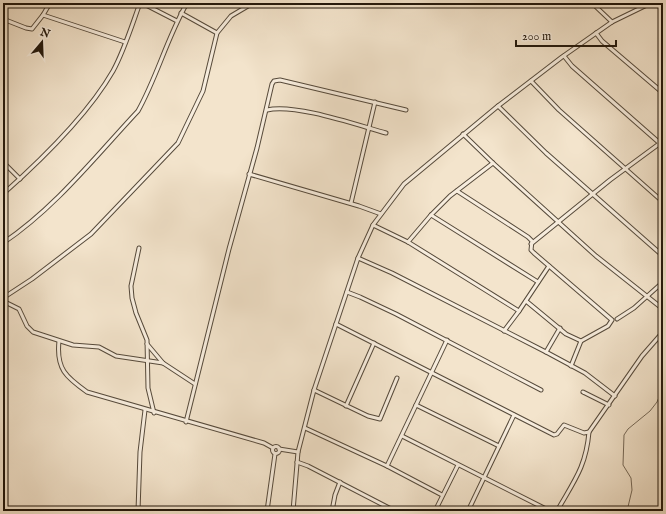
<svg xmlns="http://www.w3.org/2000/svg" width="666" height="514" font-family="'IM FELL English',serif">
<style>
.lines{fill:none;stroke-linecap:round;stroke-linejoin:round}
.stream{stroke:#756857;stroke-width:1}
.minor-casing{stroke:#564a3b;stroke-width:5}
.minor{stroke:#f7edde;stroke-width:3}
</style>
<rect width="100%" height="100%" fill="#f3e4cc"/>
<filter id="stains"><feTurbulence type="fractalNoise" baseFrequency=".005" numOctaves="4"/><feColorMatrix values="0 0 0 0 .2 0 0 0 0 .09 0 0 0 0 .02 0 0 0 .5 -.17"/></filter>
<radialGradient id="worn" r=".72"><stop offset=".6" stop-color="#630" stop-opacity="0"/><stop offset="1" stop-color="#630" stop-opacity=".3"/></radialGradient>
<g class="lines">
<polyline class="stream" points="627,511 632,490 631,478 623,465 624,435 628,429 650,411 657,402 663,388"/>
<defs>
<g id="minor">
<polyline points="50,3 43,15 125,42"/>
<polyline points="142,3 177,21"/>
<polyline points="592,3 612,22"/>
<polyline points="181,13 217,33"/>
<polyline points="3,19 26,28 32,29 43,15"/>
<polyline points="596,33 602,41 663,93"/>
<polyline points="564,56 572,66 663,146"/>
<polyline points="531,81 559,110 663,202"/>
<polyline points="498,106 546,153 663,256"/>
<path d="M267 110C294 103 357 125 386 133"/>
<polyline points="463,134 493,163 596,256 663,309"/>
<polyline points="3,162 20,179"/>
<polyline points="249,174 359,206 381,214"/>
<polyline points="457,191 528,237 532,241 531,250 534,253 612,320 608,326 581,341"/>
<path d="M3 194C39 162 89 113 113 71 124 51 132 25 140 3"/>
<polyline points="351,203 375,102"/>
<polyline points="431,215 538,282"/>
<polyline points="373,225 408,242 519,311 504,331"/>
<polyline points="408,242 431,215 450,196 493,163"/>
<path d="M3 243C55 208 95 157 138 111 157 77 167 38 187 3"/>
<polyline points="531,244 610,180 663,141"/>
<polyline points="139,248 131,286 132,298 136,313 147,340 148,388 154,413"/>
<polyline points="358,258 392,273 546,352 585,373 615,396"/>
<polyline points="347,292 360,297 396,314 541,390"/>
<polyline points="3,298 32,279 91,234 178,143 203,91 217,33 231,16 253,3"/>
<polyline points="3,301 19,309 27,326 33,332 73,345 99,347 116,356 163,363"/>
<polyline points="526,301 566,334 581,341 571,366"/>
<polyline points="519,311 549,266"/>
<polyline points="617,319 634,308 663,282"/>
<polyline points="336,324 554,435 557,434 564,425 584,433 589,432 642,356 663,332"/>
<path d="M59 341C56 369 66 377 87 392L264 443 273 448"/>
<polyline points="147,344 163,363 195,384"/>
<polyline points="546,352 560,328"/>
<polyline points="314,390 368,416 380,419 397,378"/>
<polyline points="583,392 609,405"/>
<polyline points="416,405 499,446"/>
<polyline points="346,406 374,343"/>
<polyline points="186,422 229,249 257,148 272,84 274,81 280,80 406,110"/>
<polyline points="305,428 387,466 442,495"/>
<polyline points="402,436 550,511"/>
<circle cx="276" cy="450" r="3.5"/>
<polyline points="279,449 298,452"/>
<polyline points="297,462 308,466 395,511"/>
<polyline points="387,466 447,340"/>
<polyline points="138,511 140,452 145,410"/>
<polyline points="267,511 275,454"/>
<polyline points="293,511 298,452 314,390 358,258 373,225 404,184 498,106 562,57 612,22 651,3"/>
<polyline points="332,511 335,495 340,482"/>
<polyline points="435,511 458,465"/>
<polyline points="468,511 514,415"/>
<path d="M557 511C574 481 586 467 589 432"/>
</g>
</defs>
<use href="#minor" class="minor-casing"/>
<use href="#minor" class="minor"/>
</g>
<rect width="666" height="514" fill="none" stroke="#f3e4cc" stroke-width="16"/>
<rect x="4" y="4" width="658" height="506" fill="none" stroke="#22170b" stroke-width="2"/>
<rect x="8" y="8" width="650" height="498" fill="none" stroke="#22170b"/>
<g transform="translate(42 42) rotate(19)" stroke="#f7edde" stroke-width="3" paint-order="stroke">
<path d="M0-3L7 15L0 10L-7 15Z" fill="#22170b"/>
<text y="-6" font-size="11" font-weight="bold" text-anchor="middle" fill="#22170b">N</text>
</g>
<path d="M516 40v6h100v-6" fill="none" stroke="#22170b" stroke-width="2"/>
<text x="522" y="40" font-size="12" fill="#22170b" stroke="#f7edde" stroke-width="3" paint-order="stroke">200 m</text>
<rect width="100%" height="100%" filter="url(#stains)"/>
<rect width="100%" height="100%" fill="url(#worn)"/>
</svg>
